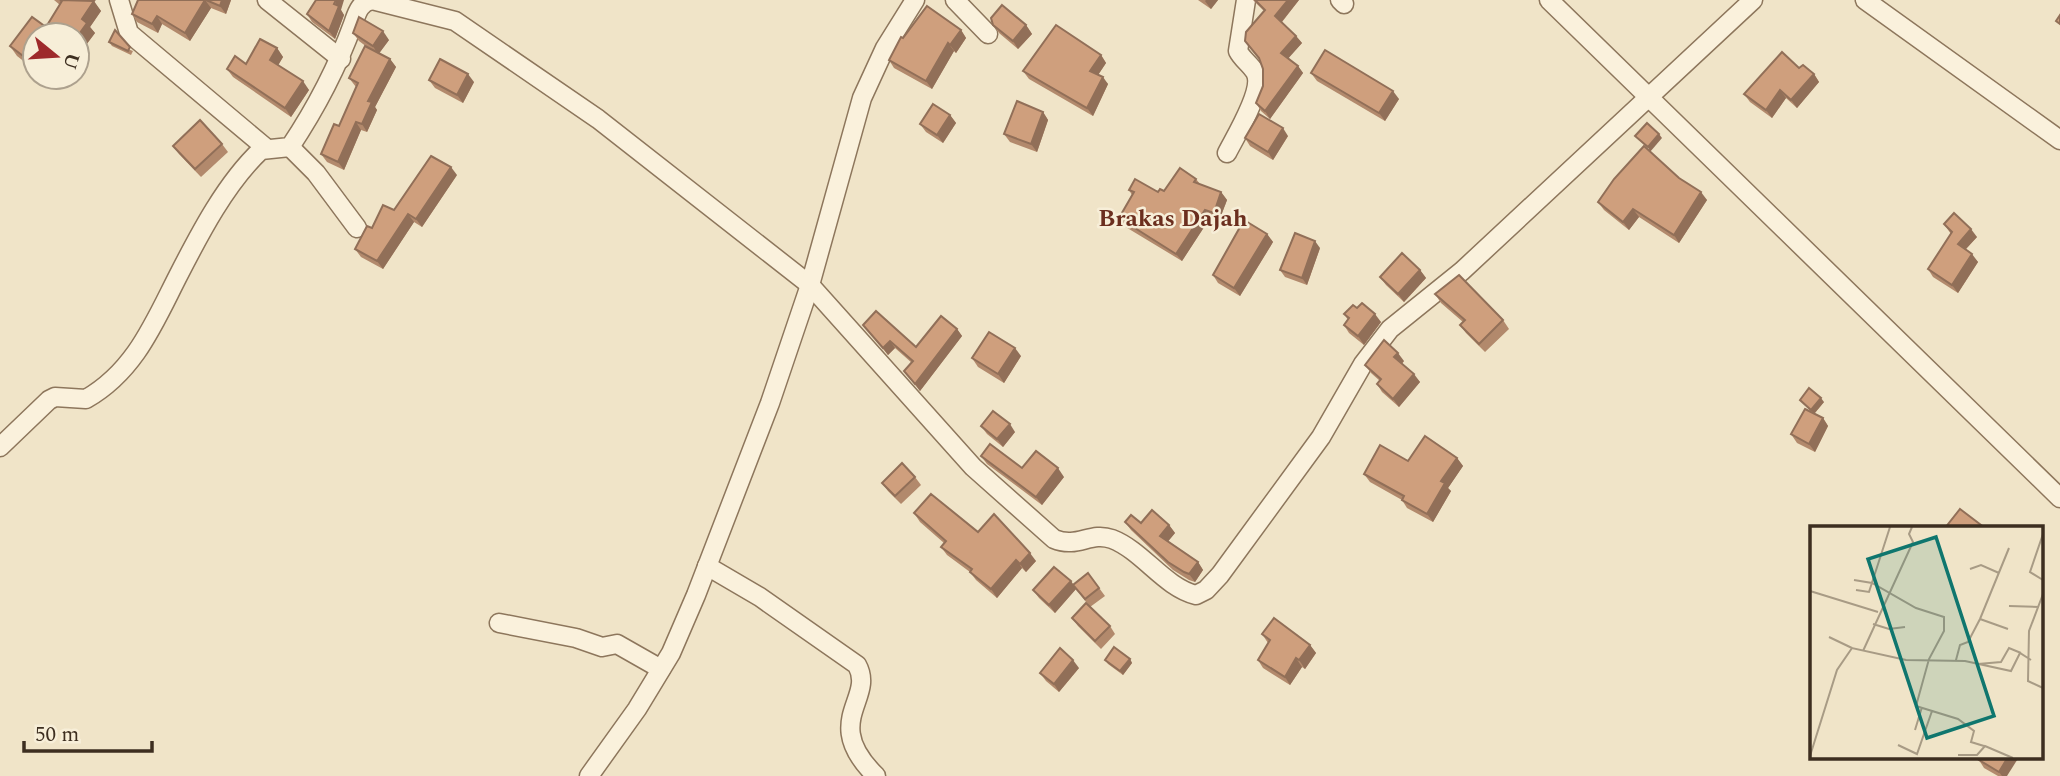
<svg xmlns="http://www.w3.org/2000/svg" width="2060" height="776" font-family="Spectral,serif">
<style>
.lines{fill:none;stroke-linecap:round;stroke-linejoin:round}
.minor-casing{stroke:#8d765c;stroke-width:21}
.minor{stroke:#faf1dc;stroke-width:18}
.wall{fill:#b2896c}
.shaded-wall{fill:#916f58}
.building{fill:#cf9f7d;stroke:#916f58;stroke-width:2}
.labels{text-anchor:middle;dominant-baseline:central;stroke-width:5;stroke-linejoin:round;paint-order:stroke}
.quarter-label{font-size:24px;font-weight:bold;fill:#6b2e1e;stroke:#f7eed8}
.inset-road{fill:none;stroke:#a89b85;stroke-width:2}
.view{fill:#0f766e;fill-opacity:0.15;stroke:#0f766e;stroke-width:3.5}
.inset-edge{fill:none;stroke:#3d2e20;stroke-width:3.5}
</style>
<rect width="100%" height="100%" fill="#f0e4c8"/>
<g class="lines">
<defs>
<g id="minor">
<polyline points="119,0 129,33 266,148"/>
<polyline points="267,0 341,59"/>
<path d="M372 0 455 21 598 119 810 285 973 467 1054 539C1078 549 1090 531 1112 539 1143 551 1164 587 1196 595L1206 590 1220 575 1321 437 1363 364 1390 329 1462 271 1753 0"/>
<polyline points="955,0 988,34"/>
<polyline points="1340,0 1344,4"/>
<polyline points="1549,0 2060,498"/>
<polyline points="1865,0 2060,140"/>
<polyline points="290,147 316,173 357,228"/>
<path d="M1227 153C1235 137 1265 89 1255 72 1250 64 1242 59 1238 51L1246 0"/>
<path d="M0 447 49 400 55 397 86 399C135 371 154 323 178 276 200 233 226 183 261 150L290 147C316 108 337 68 353 24 357 13 359 3 372 0"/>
<path d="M707 566 760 597 857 665C876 699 820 721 876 776"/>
<polyline points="499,623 576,638 602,647 617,644 661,669"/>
<polyline points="589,776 637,709 671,653 696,595 770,403 810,285 862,98 885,48 915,0"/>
</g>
</defs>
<use href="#minor" class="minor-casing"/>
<use href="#minor" class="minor"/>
</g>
<g class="wall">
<polygon points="54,0 92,0 101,11 90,27 95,33 77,57 77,35 35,35 35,70 17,56 10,46 46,27 60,5"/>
<polygon points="138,0 231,0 226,14 211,8 190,41 162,24 158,33 137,22 132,14"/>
<polygon points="1198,0 1218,0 1211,9"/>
<polygon points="1253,0 1299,0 1282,22 1296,36 1302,43 1288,58 1298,66 1303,73 1270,119 1261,111 1256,103 1263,86 1263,69 1260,60 1245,41 1264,11"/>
<polygon points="341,10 344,15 335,39 312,22 307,14"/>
<polygon points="993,25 1026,25 1032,34 1018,49 999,33"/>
<polygon points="961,30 966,38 956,53 954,51 932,89 894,68 889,60 903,38"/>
<polygon points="353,33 389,40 379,53 390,59 396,67 375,107 377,110 367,132 361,130 344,170 327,162 321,154 339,126 356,87 349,78 367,47 359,41"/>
<polygon points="109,42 133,51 131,55 112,46"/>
<polygon points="277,48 283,57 278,65 309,90 291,117 233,77 227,69 246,64"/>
<polygon points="1101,55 1106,63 1098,75 1108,84 1093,116 1029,79 1023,71"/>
<polygon points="1799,68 1814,74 1819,82 1797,108 1786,98 1772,118 1750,102 1744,94"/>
<polygon points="1311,73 1399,99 1385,121 1317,81"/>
<polygon points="45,77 63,77 56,86"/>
<polygon points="429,80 474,82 463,103 435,88"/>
<polygon points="1043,112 1048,120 1037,152 1010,142 1004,134"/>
<polygon points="950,115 956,123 943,143 926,132 920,124"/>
<polygon points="1288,136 1273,160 1250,146 1245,138"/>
<polygon points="222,144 228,152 201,177 179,154 173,146"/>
<polygon points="457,175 422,227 414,222 383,269 361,257 355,249 372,228 394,210"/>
<polygon points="1679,178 1707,200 1679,243 1639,217 1629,230 1604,210 1598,202"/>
<polygon points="1196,179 1200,184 1221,192 1227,200 1219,221 1210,218 1182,261 1124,226 1119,218 1132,195 1129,190 1164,191"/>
<polygon points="1944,224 1977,237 1966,249 1978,262 1958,293 1933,277 1928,269 1951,234"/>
<polygon points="1267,234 1273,242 1240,296 1218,283 1213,275"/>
<polygon points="1320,248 1307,285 1285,277 1280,270"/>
<polygon points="1420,270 1426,278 1404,302 1386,285 1380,277"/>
<polygon points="1435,294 1503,320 1509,329 1485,352 1466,333 1460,325 1463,322 1441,303"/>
<polygon points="1357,308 1381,322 1364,345 1349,333 1344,325 1348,320 1344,314"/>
<polygon points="863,325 916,347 957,329 962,336 920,391 904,371 912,363 895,348 888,355"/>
<polygon points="1021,356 1004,383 978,367 972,358"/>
<polygon points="1404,361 1402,364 1420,382 1399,407 1382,392 1377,384 1380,381 1371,373 1365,365"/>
<polygon points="1800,400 1824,402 1814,414 1823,418 1828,426 1815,452 1797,443 1791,434 1812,412"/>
<polygon points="981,426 1015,432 1003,447 987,434"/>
<polygon points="981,456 1022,468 1064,477 1042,505 987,464"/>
<polygon points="1457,458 1463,466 1448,488 1451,491 1433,522 1407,508 1402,500 1370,482 1364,474 1408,461"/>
<polygon points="915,477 921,485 901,504 888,491 882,483"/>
<polygon points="914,513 978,532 1036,561 1026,572 1022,568 997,598 976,580 970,572 947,555 941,547 944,543 920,522"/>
<polygon points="1125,522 1169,525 1175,533 1168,541 1198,562 1203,570 1195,582 1189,580 1173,570 1131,530"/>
<polygon points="1088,573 1105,596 1090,607 1110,626 1115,634 1101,649 1078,626 1072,618 1090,607 1073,585"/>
<polygon points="1071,581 1076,589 1055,613 1039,598 1033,590"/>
<polygon points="1262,634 1310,645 1316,653 1305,669 1302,667 1290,685 1263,668 1258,660 1268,643"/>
<polygon points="1130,659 1132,663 1123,675 1108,664 1105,660"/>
<polygon points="1079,668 1059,692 1046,681 1040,673"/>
<polygon points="1979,760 2007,776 1998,776 1984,768"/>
</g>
<g class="shaded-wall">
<polygon points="205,0 211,8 190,41 185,33"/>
<polygon points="222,0 231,0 226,14 220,6"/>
<polygon points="336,0 344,0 341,10 344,15 335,39 329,31"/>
<polygon points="1206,0 1218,0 1211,9 1205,1"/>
<polygon points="1288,0 1299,0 1280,24 1275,16"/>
<polygon points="94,1 101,11 90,27 95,33 77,57 77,37 82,19"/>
<polygon points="157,16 162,24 158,33 152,24"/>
<polygon points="1026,25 1032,34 1018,49 1013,41"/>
<polygon points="961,30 966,38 956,53 950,45"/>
<polygon points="383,31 389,40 378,55 373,46"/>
<polygon points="1296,36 1302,43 1286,61 1281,53"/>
<polygon points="948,43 954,51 932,89 926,81"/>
<polygon points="277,48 283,57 276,69 270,60"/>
<polygon points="1101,55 1106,63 1096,78 1090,71"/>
<polygon points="390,59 396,67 375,107 377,110 367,132 362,124 368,101"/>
<polygon points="1298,66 1303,73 1270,119 1265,111"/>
<polygon points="468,74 474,82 463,103 457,95"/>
<polygon points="1814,74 1819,82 1797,108 1791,100"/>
<polygon points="50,77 63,77 56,86"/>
<polygon points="1103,77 1108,84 1093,116 1087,108"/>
<polygon points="303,81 309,90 291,117 285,108"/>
<polygon points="1780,90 1786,98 1772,118 1766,110"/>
<polygon points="1393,91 1399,99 1385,121 1379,113"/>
<polygon points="1043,112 1048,120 1037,152 1031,144"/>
<polygon points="950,115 956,123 943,143 937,135"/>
<polygon points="356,122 361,130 344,170 338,162"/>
<polygon points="1283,128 1288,136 1273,160 1268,152"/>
<polygon points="1659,134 1662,138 1650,152 1648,147"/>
<polygon points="451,167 457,175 422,227 416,219"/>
<polygon points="1221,192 1227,200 1219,221 1214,213"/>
<polygon points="1701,192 1707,200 1679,243 1674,235"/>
<polygon points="1633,209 1639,217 1629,230 1623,222"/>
<polygon points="1205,210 1210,218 1182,261 1176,254"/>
<polygon points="408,214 414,222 383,269 377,261"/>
<polygon points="1971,229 1977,237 1963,252 1958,244"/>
<polygon points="1267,234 1273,242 1240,296 1234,288"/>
<polygon points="1315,241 1320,248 1307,285 1302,278"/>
<polygon points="1972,254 1978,262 1958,293 1952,285"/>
<polygon points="1420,270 1426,278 1404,302 1398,294"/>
<polygon points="1375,314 1381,322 1364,345 1358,336"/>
<polygon points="957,329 962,336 920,391 915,384"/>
<polygon points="890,341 895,348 888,355 883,348"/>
<polygon points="1015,348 1021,356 1004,383 998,374"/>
<polygon points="1398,353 1404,361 1400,365 1394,357"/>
<polygon points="1414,374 1420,382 1399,407 1393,399"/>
<polygon points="1821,398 1824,402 1814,414 1811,410"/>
<polygon points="1823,418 1828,426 1815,452 1809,444"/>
<polygon points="1010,424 1015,432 1003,447 997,439"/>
<polygon points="1457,458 1463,466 1448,488 1451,491 1433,522 1427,514 1441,481"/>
<polygon points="1058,468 1064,477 1042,505 1036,497"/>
<polygon points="1169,525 1175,533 1166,544 1160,536"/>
<polygon points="1030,553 1036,561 1026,572 1020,564"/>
<polygon points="1016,560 1022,568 997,598 991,589"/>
<polygon points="1198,562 1203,570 1195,582 1189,574"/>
<polygon points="1071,581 1076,589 1055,613 1049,605"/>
<polygon points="1310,645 1316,653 1305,669 1299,660"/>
<polygon points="1296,658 1302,667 1290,685 1285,677"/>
<polygon points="1130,659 1132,663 1123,675 1120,671"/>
<polygon points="1073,660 1079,668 1059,692 1054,684"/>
<polygon points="2008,757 2019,757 2007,776 2002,776 1999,772"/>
</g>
<g class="building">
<polygon points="60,0 94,1 82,19 87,23 77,37 77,35 35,35 35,65 10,46 32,17 46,27 62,1"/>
<polygon points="138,0 205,0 185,33 157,16 152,24 132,14"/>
<polygon points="206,0 222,0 220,6"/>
<polygon points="316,0 336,0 334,4 339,6 329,31 307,14"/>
<polygon points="1255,0 1288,0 1275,16 1296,36 1281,53 1298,66 1265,111 1256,103 1263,86 1263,69 1259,58 1245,41 1246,32 1265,10"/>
<polygon points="1002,5 1026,25 1013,41 993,25 991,18"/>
<polygon points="927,6 961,30 950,45 948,43 926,81 889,60 901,37 903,38"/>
<polygon points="2060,15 2060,24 2056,21"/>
<polygon points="359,17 383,31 373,46 353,33"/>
<polygon points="1056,25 1101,55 1090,71 1103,77 1087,108 1023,71"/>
<polygon points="115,30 130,47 128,51 109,42"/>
<polygon points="260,39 277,48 270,60 303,81 285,108 227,69 235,56 246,64"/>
<polygon points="365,46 390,59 368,101 372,102 362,124 356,122 338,162 321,154 334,124 339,126 358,83 349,78"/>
<polygon points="1325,50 1393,91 1379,113 1311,73"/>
<polygon points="1782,52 1799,68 1803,65 1814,74 1791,100 1780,90 1766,110 1744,94"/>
<polygon points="440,59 468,74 457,95 429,80"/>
<polygon points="1017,101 1043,112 1031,144 1004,134"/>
<polygon points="933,104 950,115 937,135 920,124"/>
<polygon points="1259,114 1283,128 1268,152 1245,138"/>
<polygon points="200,120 222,144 195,169 173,146"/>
<polygon points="1647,123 1659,134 1648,147 1635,136"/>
<polygon points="1644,146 1679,178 1701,192 1674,235 1633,209 1623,222 1598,202 1614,179"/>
<polygon points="431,156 451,167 416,219 408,214 377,261 355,249 367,226 372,228 383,205 394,210"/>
<polygon points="1180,168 1196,179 1194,182 1221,192 1214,213 1205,210 1176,254 1119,218 1134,192 1129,190 1135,179 1158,192 1160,189 1164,191"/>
<polygon points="1954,213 1971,229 1958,244 1972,254 1952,285 1928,269 1952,232 1944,224"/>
<polygon points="1244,220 1267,234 1234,288 1213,275"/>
<polygon points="1295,233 1315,241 1302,278 1280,270"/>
<polygon points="1402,253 1420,270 1398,294 1380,277"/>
<polygon points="1459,275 1503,320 1479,344 1460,325 1465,320 1435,294"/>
<polygon points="1362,303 1375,314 1358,336 1344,325 1349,318 1344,314 1353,305 1357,308"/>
<polygon points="876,311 916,347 941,316 957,329 915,384 904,371 913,361 890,341 883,348 863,325"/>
<polygon points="989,332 1015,348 998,374 972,358"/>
<polygon points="1384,340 1398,353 1394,357 1414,374 1393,399 1377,384 1381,379 1365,365"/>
<polygon points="1809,388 1821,398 1811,410 1800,400"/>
<polygon points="1805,409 1823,418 1809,444 1791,434"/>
<polygon points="993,411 1010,424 997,439 981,426"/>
<polygon points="1425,436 1457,458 1441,481 1445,483 1427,514 1402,500 1404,496 1364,474 1380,445 1408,461"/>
<polygon points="990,444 1022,468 1036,451 1058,468 1036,497 981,456"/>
<polygon points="902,463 915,477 895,496 882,483"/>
<polygon points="931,494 978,532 994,514 1030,553 1020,564 1016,560 991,589 970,572 972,569 941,547 946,541 914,513"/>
<polygon points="1960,509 1985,528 1945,528"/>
<polygon points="1152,510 1169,525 1160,536 1198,562 1189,574 1184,572 1168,562 1125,522 1131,515 1141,523"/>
<polygon points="1054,567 1071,581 1049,605 1033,590"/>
<polygon points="1088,573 1099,588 1085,599 1073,585"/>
<polygon points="1086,603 1110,626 1095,641 1072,618"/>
<polygon points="1274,618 1310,645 1299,660 1296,658 1285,677 1258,660 1270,640 1262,634"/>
<polygon points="1114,647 1130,659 1120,671 1105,660"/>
<polygon points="1060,648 1073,660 1054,684 1040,673"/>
<polygon points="1981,757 2008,757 1999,772 1979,760"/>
</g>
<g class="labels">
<g class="quarter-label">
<text x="1173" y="219">Brakas Dajah</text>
</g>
</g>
<g transform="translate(1810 526)">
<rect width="233" height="233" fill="#f0e4c8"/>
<path class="inset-road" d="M233 8 220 46 233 54M160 43 171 39 189 47M44 54 62 57 106 82 134 91V105L119 133 106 180 148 193 164 205 161 216 174 220M46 64 59 66 80 1M0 65 68 86M233 68 219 105 218 155 233 162M199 80 229 81M170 93 198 103M63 98 79 103 95 101M19 111 42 122M53 125 103 16 99 8 102 1M146 134 150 119 158 116 170 93 199 22M168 138 191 136 199 122 211 127M105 204 112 181M88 219 107 228 122 185M148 229H167L175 220 203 232M0 230 27 144 42 122 96 134 155 135 201 145 210 127 221 134"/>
<path class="view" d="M126 11 184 190 117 212 58 33Z"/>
<rect width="233" height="233" class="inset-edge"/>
</g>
<g transform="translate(56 56) rotate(108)"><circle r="33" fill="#f7eed8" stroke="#ada18e" stroke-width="2"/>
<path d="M0-5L12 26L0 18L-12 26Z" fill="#9e2a2b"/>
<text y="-10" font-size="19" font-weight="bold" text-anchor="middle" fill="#3d2e20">U</text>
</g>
<path d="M24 741v10h128v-10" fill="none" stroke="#3d2e20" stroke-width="3.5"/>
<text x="35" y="741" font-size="21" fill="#3d2e20" stroke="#f7eed8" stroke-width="5" paint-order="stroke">50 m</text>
</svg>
